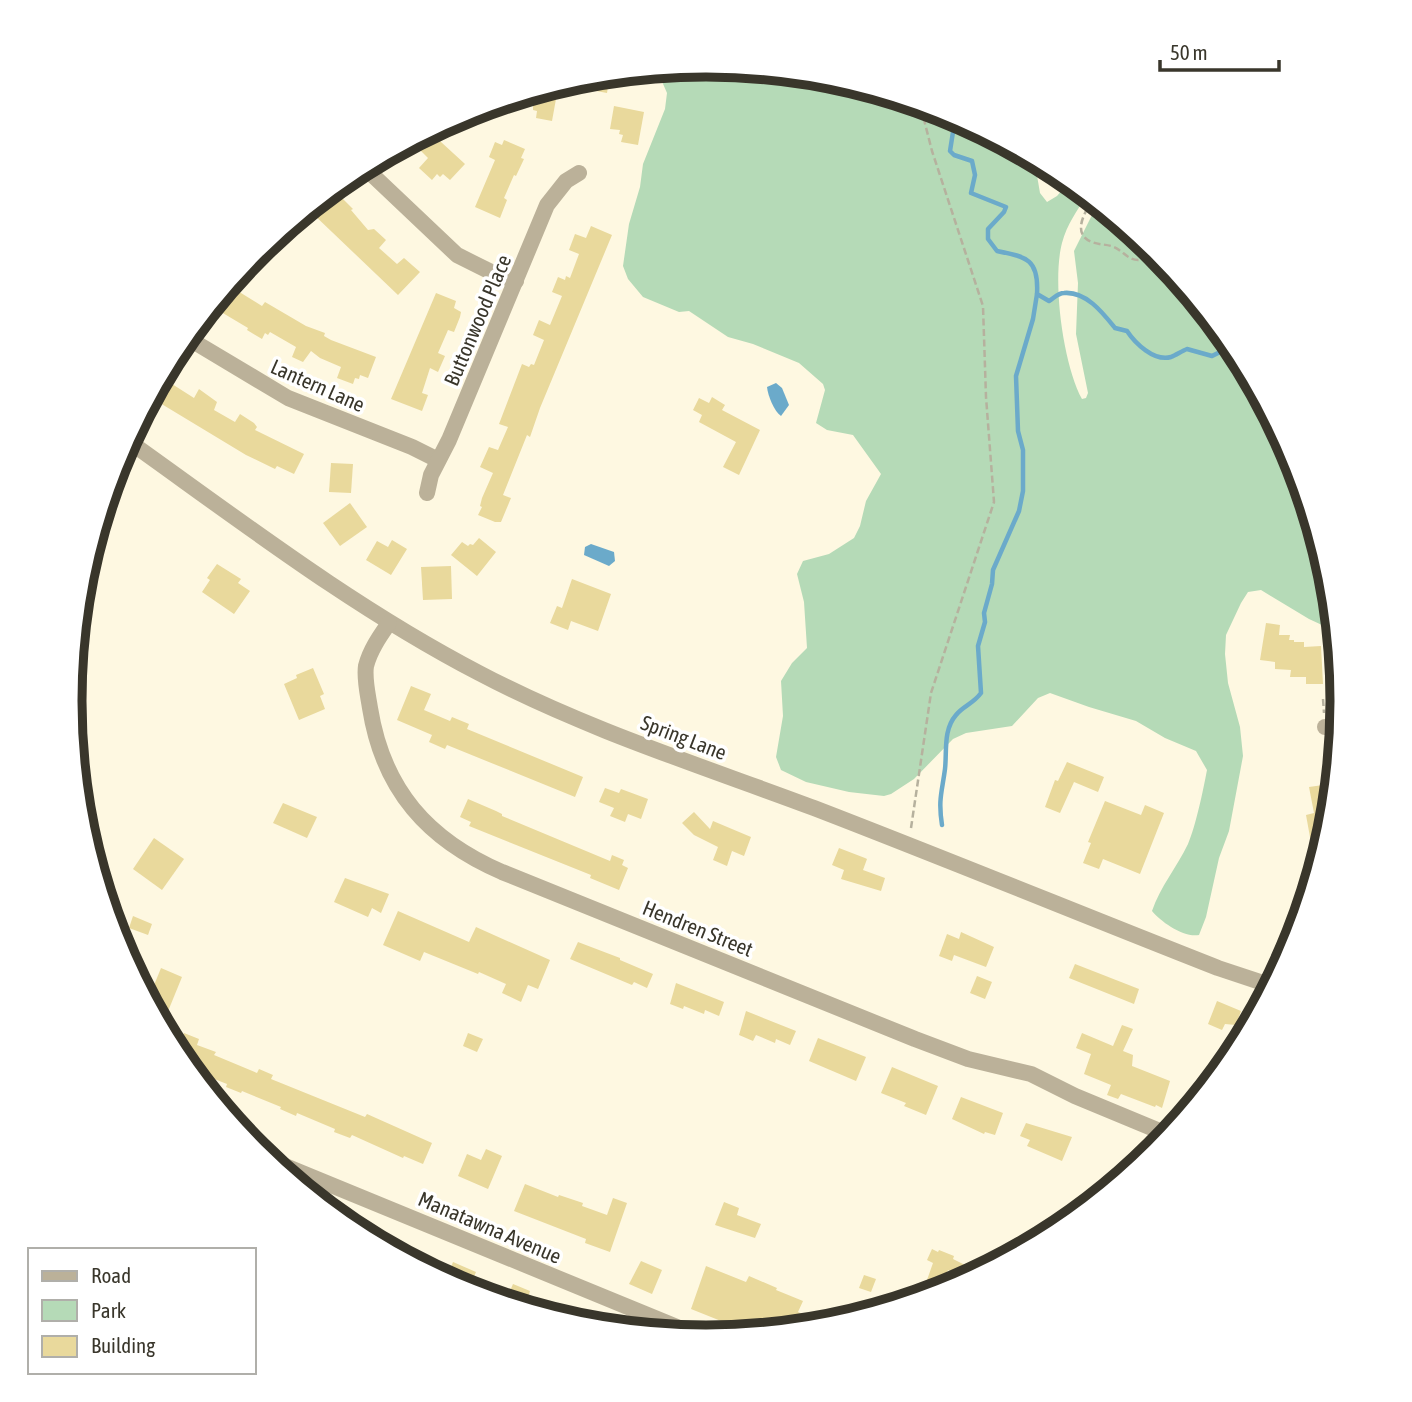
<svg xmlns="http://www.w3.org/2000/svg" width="1412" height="1402" font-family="'Asap Condensed',sans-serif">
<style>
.green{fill:#b5dab7}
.water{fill:#6baaca}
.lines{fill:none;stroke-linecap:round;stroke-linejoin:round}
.stream{stroke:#6baaca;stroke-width:4.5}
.building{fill:#e9d99c}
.path{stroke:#b6b19e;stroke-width:2.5;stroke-dasharray:7 3.5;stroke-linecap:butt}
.street{stroke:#bbb199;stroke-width:16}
.labels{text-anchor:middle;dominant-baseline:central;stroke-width:7;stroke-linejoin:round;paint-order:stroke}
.street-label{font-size:21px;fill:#39362b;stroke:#fff}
.rim{fill:none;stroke:#39362b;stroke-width:9}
</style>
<rect width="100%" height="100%" fill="#fef8e1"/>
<path class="green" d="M706 65 831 77 950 113 1034 158 1040 193 1047 202 1057 196 1070 181 1087 195C1077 211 1067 224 1062 243 1052 281 1063 364 1082 399L1086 398 1088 393 1076 334 1078 283 1074 251 1098 203 1156 251 1235 348 1294 458 1330 577 1335 631 1309 619 1261 590 1248 592 1241 603 1226 635 1225 654 1228 683 1240 727 1243 756 1229 831 1219 858 1206 917 1199 935C1184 938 1161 922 1152 911 1160 887 1177 867 1188 844 1196 825 1203 791 1207 770L1196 751 1165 738 1136 721 1089 707 1050 693 1038 698 1012 726 966 733 953 739 914 779 891 794 884 796 849 792 806 782 781 770 776 757 783 716 781 681 792 663 807 648 804 602 797 574 803 561 829 554 854 538 860 526 866 501 881 474 853 435 827 430 816 423 825 390 823 384 799 363 753 344 728 337 689 311 679 312 643 297 628 279 623 266 629 224 640 187 643 164 665 109 667 93 657 70Z"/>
<g class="water">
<path d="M776 383 782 388 789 405 781 416C774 411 768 396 767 387Z"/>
<polygon points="591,544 614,552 615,561 609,566 584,555 585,547"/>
</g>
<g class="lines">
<g class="stream">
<path d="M959 118 953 132 950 151 954 155 972 161 975 175 971 193 1006 207 1004 212 988 229V239L997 251C1027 257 1039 259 1037 294L1049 301C1054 298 1058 293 1064 293 1086 291 1103 313 1115 328L1127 331C1135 343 1154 362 1171 357 1176 355 1182 351 1187 349L1212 356 1226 349 1229 351C1230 363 1238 369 1248 373"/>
<path d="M942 825C938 799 942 792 945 769 947 751 943 730 956 715 963 706 973 704 981 693L978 646 985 622 984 613 992 584 993 570 1019 511 1023 491V450L1018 431 1016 376 1033 319 1037 294"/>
</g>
</g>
<g class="building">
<polygon points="610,74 607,93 559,84 582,77"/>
<polygon points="550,87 558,88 552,121 536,118 537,111 533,110 533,106 525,104 527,94"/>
<polygon points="614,106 644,112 638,145 621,142 623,135 619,134 620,130 610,129"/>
<polygon points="429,131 465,164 450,180 443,174 440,177 437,174 432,180 419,168 428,158 411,141"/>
<polygon points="504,140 525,149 521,158 524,159 516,176 514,175 504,198 507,200 500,218 475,207 495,160 489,157 495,142 502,145"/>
<polygon points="325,195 330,200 336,195 341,197 353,209 351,210 368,230 374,229 386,240 379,248 397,264 404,258 420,272 398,295 310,211"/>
<polygon points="591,226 612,235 540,408 530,437 527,435 503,495 511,498 501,522 495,522 478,515 482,507 480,506 482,498 493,473 480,467 489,447 498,450 508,427 499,424 522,364 529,367 531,364 534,365 544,340 533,335 539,320 550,325 562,296 552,292 558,277 565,280 566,276 570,278 579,254 569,250 575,234 586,238"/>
<polygon points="228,285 262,306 265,302 306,326 325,333 324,336 331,340 376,357 368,378 360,375 359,379 355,378 353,384 337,378 341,367 320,358 311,351 303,362 292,357 296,347 270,332 268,335 265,333 262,339 247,330 248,328 211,306"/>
<polygon points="436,293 456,301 454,308 461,312 460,317 454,332 448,330 438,353 445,356 438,372 430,368 422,393 428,395 422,411 391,399"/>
<polygon points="161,377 194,398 199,389 217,402 214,410 235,422 240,414 254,423 257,427 255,430 304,454 294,474 277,466 275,469 246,455 150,397"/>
<polygon points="712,397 725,405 722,410 760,430 739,475 723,467 736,442 699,422 702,415 693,410 699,398 709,403"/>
<polygon points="331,463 353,464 351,493 329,492"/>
<polygon points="350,503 367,527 340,546 323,523"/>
<polygon points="479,538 496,552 477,576 451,555 462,542 468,546 470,544 473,545"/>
<polygon points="392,540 407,549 391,575 366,560 377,541 388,547"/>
<polygon points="217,564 241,579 238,583 250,591 234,614 202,592 210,580 207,578"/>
<polygon points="451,566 452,599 423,600 421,567"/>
<polygon points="572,579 611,594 598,631 571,621 568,630 550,623 557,606 562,608"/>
<polygon points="1266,623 1280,625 1279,635 1290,635 1289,640 1294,640 1294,642 1304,642 1304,647 1321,646 1323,684 1306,684 1306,677 1290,677 1291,670 1275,669 1275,662 1260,660"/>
<polygon points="313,668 324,694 320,696 325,709 299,720 284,684 297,678 296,675"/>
<polygon points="411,686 431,694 424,710 450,721 452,717 469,724 467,729 583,777 575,797 447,745 445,749 429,742 432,735 397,720"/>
<polygon points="1067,762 1104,777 1098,792 1074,782 1060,813 1045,807 1055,780 1058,781"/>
<polygon points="1335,774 1330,826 1316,870 1306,815 1314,813 1309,787 1323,785 1321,776"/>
<polygon points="605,788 619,793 621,789 648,799 641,819 628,814 625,822 610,816 614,808 599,802"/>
<polygon points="468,799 496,811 502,814 502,816 610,861 612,855 624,860 622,865 628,868 619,890 590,878 591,875 469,826 471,822 460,817"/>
<polygon points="1105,801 1141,815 1145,805 1164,813 1140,874 1103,859 1099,869 1083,863 1091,843 1088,842"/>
<polygon points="283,803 317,817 307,838 273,823"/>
<polygon points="694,812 710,829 713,821 751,837 744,856 732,851 727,866 713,860 718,847 694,835 682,823"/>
<polygon points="154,838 184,859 162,890 133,869"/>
<polygon points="839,848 865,858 867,859 863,870 885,878 881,891 841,879 844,870 832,865"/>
<polygon points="345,878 389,894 381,913 372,908 368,917 334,902"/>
<polygon points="398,911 469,942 476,927 550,960 538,989 528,985 521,1002 502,993 506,984 479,972 478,974 424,952 420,961 383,945"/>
<polygon points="133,916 152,924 148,935 129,928"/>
<polygon points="961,932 994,947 986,967 954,955 952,961 939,956 947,934 959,939"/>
<polygon points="578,942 620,958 620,960 653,974 647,988 634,982 632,985 570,959"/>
<polygon points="1075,964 1139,989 1134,1004 1069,978"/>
<polygon points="161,968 182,977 162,1026 148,1000"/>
<polygon points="977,976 992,982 985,999 970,993"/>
<polygon points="676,983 724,1002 719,1016 705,1010 704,1014 684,1006 683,1009 670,1004"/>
<polygon points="1217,1001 1241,1011 1236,1025 1225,1024 1222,1030 1208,1024"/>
<polygon points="746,1011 796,1031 790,1045 776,1039 775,1043 756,1035 753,1041 739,1035"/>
<polygon points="1122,1025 1133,1029 1123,1051 1133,1055 1132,1066 1170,1081 1162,1108 1156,1105 1155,1107 1121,1094 1118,1099 1107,1095 1111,1085 1084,1074 1091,1054 1076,1048 1082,1033 1113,1046"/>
<polygon points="184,1033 199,1039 197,1045 216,1052 214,1055 257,1073 259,1069 273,1075 271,1079 365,1117 367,1114 432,1143 423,1164 404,1156 403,1158 352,1135 350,1138 334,1132 335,1129 297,1113 296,1116 280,1109 281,1107 242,1091 241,1093 226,1087 227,1084 189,1069 176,1053"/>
<polygon points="468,1033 483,1039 477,1052 463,1046"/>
<polygon points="818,1038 866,1057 856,1081 809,1061"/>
<polygon points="892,1067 938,1086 926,1115 904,1106 906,1103 881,1093"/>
<polygon points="961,1097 1003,1113 995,1135 985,1132 984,1134 952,1119"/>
<polygon points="1026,1123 1072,1137 1062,1161 1027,1146 1030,1140 1020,1136"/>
<polygon points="486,1149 502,1156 488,1189 458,1176 467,1154 481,1160"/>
<polygon points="525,1184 558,1197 559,1195 583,1203 582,1206 607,1215 613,1198 627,1203 610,1252 585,1243 586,1239 514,1211"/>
<polygon points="724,1202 739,1208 737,1215 761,1224 755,1238 715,1225"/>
<polygon points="932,1249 938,1252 939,1250 954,1256 953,1259 965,1265 961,1275 948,1270 941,1286 927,1280 933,1263 927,1260"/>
<polygon points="641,1261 662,1270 652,1294 629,1284"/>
<polygon points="453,1262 476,1272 468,1290 446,1280"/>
<polygon points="706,1266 746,1282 749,1276 777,1288 776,1290 803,1301 798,1312 805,1315 785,1329 751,1333 691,1309"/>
<polygon points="864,1275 876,1279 871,1292 859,1288"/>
<polygon points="513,1284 530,1291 525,1308 505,1302"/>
</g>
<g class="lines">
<g class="path">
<path d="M1093 199C1085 212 1071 234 1092 242 1099 245 1107 244 1114 247 1123 251 1128 260 1138 260 1147 259 1151 254 1160 256"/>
<polyline points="1323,699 1324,713"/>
<polyline points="911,828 931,693 994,502 986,397 983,306 932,151 920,104"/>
</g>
<g class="street">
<polyline points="363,166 457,255 493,273 516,281"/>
<polyline points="186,337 288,398 412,447 438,460"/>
<path d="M127 440C242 522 354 608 479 673 585 729 702 766 814 808 949 860 1083 915 1218 968L1272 986"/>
<polyline points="427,493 431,475 449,440 547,205 566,181 579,173"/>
<path d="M389 623C380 636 370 650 366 666 364 679 368 695 370 708 383 790 428 840 502 872L915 1039 968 1059 1031 1074 1075 1096 1169 1135"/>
<polyline points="1325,727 1340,727"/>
<polyline points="263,1157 701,1337"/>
</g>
</g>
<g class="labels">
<g class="street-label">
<text transform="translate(477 320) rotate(-67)">Buttonwood Place</text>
<text transform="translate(318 385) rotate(24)">Lantern Lane</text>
<text transform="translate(684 737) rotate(21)">Spring Lane</text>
<text transform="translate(698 928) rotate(22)">Hendren Street</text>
<text transform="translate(490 1227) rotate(23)">Manatawna Avenue</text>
</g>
</g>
<path d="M0 0H1412V1402H0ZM82 701a624 624 0 1 1 1248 0a624 624 0 1 1-1248 0Z" fill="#fff" fill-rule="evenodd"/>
<path class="rim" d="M82 701a624 624 0 1 1 1248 0a624 624 0 1 1-1248 0Z"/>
<rect x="28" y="1248" width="228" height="126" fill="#ffffff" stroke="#b0afaa" stroke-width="2"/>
<rect x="42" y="1271" width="35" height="10" fill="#bbb199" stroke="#b0afaa" stroke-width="2"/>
<text x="91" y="1283" font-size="21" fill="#39362b">Road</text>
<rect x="42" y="1300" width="35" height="21" fill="#b5dab7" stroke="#b0afaa" stroke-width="2"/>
<text x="91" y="1318" font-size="21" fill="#39362b">Park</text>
<rect x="42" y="1336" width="35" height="21" fill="#e9d99c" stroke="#b0afaa" stroke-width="2"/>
<text x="91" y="1353" font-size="21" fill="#39362b">Building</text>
<path d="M1160 60v10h119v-10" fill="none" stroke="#39362b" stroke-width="3.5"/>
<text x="1170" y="60" font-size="21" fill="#39362b" stroke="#ffffff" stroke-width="5" paint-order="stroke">50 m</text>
</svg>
